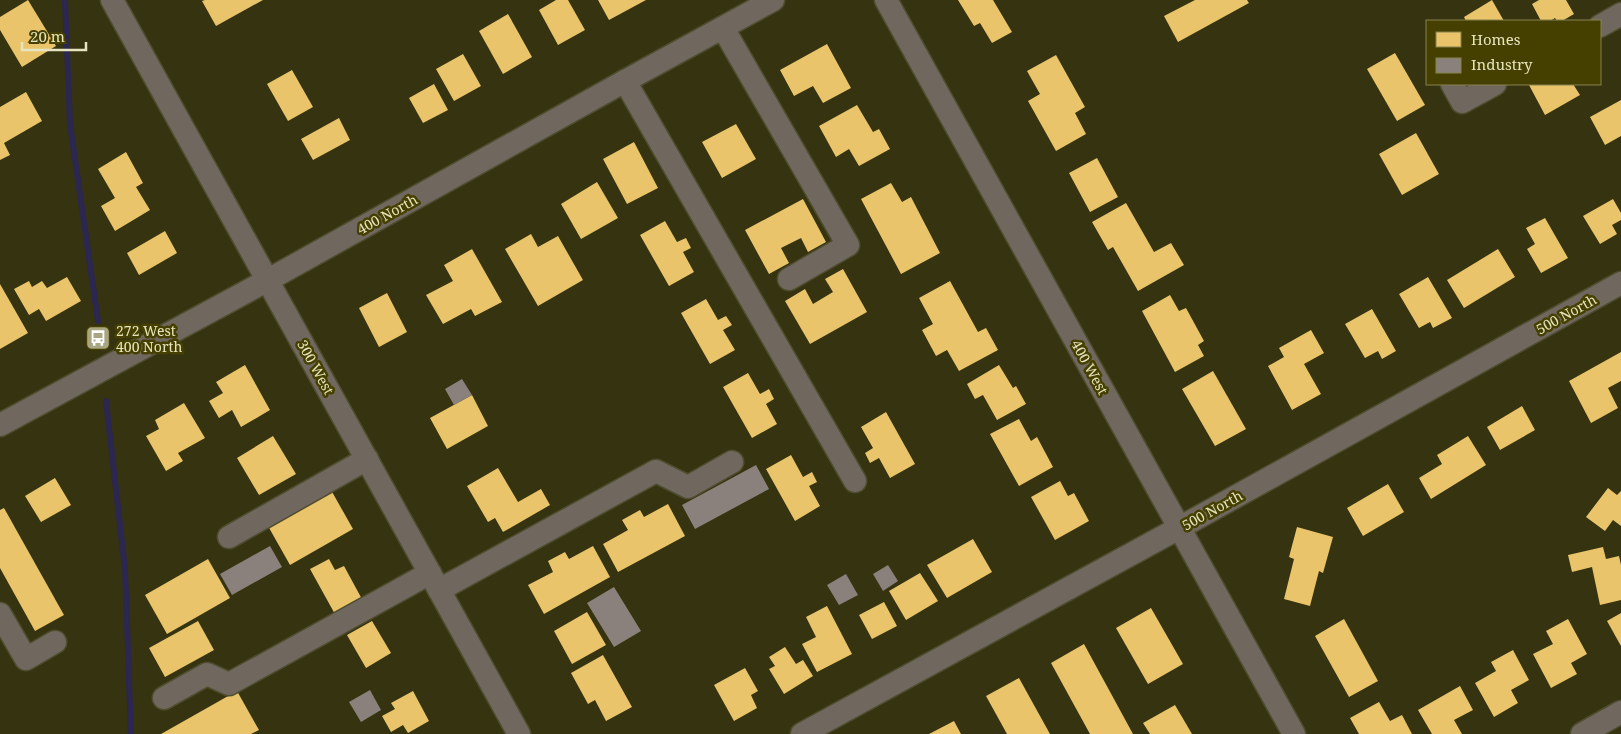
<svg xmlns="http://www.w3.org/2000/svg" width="1621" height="734" font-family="'Noto Serif',serif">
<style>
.homes{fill:#e9c46a}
.industry{fill:#8a817c}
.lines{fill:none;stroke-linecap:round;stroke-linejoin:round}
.stream{stroke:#2c2750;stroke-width:6}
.minor-casing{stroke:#4f4d2f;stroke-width:25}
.minor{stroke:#70685e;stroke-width:22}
.labels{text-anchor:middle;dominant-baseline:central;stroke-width:5;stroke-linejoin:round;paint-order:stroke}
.street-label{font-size:14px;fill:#e6e4be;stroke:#464000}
.poi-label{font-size:14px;fill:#e6e4be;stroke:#464000;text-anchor:start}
</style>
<rect width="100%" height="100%" fill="#363310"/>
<g class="homes">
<polygon points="28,0 56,46 22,67 0,30 0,17"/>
<polygon points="205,0 263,0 216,26 202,1"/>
<polygon points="556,0 568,0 585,30 558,45 539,10"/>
<polygon points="598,0 646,0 609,20"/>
<polygon points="958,0 993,0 1012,32 992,43 980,23 974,26"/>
<polygon points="1195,0 1247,0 1249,3 1178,42 1164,16"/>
<polygon points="1492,0 1504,21 1466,21 1464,17"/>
<polygon points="1539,0 1566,0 1574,14 1562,21 1557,21 1555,18 1550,21 1541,21 1532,4"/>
<polygon points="508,14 532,57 503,74 479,31"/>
<polygon points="827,44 851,88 823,103 813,86 794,96 780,70"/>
<polygon points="1395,53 1425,105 1397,121 1367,69"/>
<polygon points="463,54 481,86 454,101 436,69"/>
<polygon points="1056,55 1085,107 1075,113 1086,134 1056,151 1028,101 1040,94 1027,71"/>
<polygon points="292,70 313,107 288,121 267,84"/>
<polygon points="434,84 448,110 423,123 409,98"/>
<polygon points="1531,84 1573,84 1580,95 1545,115 1529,85"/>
<polygon points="26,92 42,121 4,143 10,155 0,160 0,107"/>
<polygon points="1621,100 1621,136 1605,145 1590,117"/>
<polygon points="857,105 873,132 879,129 890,149 859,166 849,149 836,157 819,126"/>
<polygon points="339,118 350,140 313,160 301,139"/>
<polygon points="736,124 756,159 722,178 702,142"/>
<polygon points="1416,133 1439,174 1402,195 1379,154"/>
<polygon points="634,142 658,188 627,204 603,159"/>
<polygon points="126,152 143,183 136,187 150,210 115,231 101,206 115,198 98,169"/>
<polygon points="1097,158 1118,197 1090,212 1069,173"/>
<polygon points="597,182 618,218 581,239 561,204"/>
<polygon points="891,183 902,202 911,197 940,253 901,274 861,199"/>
<polygon points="803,199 826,242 808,252 801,238 781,248 789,263 769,274 745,230"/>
<polygon points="1613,199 1621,213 1621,220 1612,225 1617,234 1600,244 1583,216"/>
<polygon points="1126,203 1154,252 1171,243 1184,265 1138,291 1113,247 1108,250 1092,222"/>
<polygon points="1545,218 1568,258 1541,273 1527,249 1535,244 1526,228"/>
<polygon points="665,221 677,242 686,238 691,248 683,252 694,272 669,286 640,235"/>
<polygon points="165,231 177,253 139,275 127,253"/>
<polygon points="531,234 538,247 558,236 583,280 538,306 505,249"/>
<polygon points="472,249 502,302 475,316 471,309 443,324 426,295 453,281 444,265"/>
<polygon points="1498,249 1515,277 1464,308 1447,280"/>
<polygon points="843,269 867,312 810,344 785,301 805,289 813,304 833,292 825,279"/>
<polygon points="67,277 81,301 46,321 39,309 29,315 14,289 29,281 32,287 42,281 47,288"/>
<polygon points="1428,277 1452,318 1433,328 1430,322 1419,328 1399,294"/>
<polygon points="950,281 978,332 986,328 998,350 959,371 947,350 936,356 922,330 933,324 919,298"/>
<polygon points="0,284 28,333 0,349"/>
<polygon points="387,293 407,332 379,347 359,308"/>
<polygon points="1170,295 1179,311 1186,308 1204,341 1198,345 1204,356 1175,372 1142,311"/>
<polygon points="706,299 718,320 726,316 732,325 723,330 735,350 710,364 681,313"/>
<polygon points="1372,309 1396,351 1382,359 1378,351 1365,358 1345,324"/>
<polygon points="1311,330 1324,353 1304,364 1321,394 1292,410 1268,366 1284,357 1279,348"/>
<polygon points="1621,352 1621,381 1608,388 1618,408 1591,423 1569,381"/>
<polygon points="245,365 270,410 241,427 232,410 219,418 209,401 223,393 216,382"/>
<polygon points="999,365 1013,388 1016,386 1026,404 997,420 983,395 975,399 967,384"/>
<polygon points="1213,371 1246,429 1215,446 1182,389"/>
<polygon points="748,373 760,394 769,389 774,399 766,404 777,424 752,438 723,387"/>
<polygon points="472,395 488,426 447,449 430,418"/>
<polygon points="184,403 205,438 178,453 183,461 166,471 146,436 159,429 155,420"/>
<polygon points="1522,406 1535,430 1500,450 1487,427"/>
<polygon points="886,412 915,464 890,478 879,458 870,463 865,453 873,448 861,427"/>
<polygon points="1019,419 1031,441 1037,437 1053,467 1019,486 990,434"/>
<polygon points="273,436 296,474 259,495 237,458"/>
<polygon points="1468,436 1486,465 1431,499 1419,478 1442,464 1437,455"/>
<polygon points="791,455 803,477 812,472 817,482 809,486 820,506 795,521 766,469"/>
<polygon points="498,468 518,502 541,489 550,505 503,532 495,518 488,522 467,486"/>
<polygon points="55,478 71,505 41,522 25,496"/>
<polygon points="1060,481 1068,496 1074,493 1089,521 1055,540 1031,497"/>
<polygon points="1388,484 1404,512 1363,536 1347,508"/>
<polygon points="1608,488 1617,495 1621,491 1621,526 1613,520 1605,531 1586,517"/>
<polygon points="331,490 353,529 290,565 268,526"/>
<polygon points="668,504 685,536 618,572 603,544 628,530 622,520 640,510 644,517"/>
<polygon points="4,508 64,615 35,631 0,568 0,510"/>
<polygon points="1297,527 1333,537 1323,573 1319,571 1310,606 1284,599 1294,559 1289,557"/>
<polygon points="973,539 992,572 947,598 927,565"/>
<polygon points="593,546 610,577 544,614 528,585 553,572 548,561 565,552 569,559"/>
<polygon points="1603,547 1606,559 1619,556 1621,565 1621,600 1600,605 1592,567 1572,572 1568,555"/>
<polygon points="208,559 230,598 167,634 145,595"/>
<polygon points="329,559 335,570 344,566 363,601 336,616 310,569"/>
<polygon points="920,573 938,601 906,620 889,591"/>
<polygon points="884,602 897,626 872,639 859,615"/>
<polygon points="827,606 852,654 817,672 802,644 816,637 806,617"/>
<polygon points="1151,608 1183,664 1148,684 1116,628"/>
<polygon points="587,612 606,645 572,664 554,631"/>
<polygon points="1621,613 1621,646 1607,621"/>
<polygon points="1344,619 1378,681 1349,697 1315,636"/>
<polygon points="1568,619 1587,654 1571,663 1577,674 1551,688 1533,654 1553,644 1546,631"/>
<polygon points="198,621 214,650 165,677 149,648"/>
<polygon points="372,621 391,653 366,668 347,635"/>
<polygon points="1084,644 1133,734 1090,734 1051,663"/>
<polygon points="785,647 796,664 803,660 813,676 784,694 769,669 775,666 769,657"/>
<polygon points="1513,650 1529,680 1511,690 1518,703 1494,717 1475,683 1496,671 1491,662"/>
<polygon points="603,655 632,707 606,721 595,700 588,704 571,673"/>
<polygon points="745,668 758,691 751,695 757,708 734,721 714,685"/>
<polygon points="1019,678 1050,734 1007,734 986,696"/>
<polygon points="1460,686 1473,710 1454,720 1462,734 1432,734 1418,710"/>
<polygon points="237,691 259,730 251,734 161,734"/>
<polygon points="413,691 429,721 408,733 403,725 391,732 382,716 395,709 391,703"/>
<polygon points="1379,702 1390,721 1402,715 1412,734 1359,734 1350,718"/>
<polygon points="1175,705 1192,734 1150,734 1143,723"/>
<polygon points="954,721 961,734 929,734"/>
</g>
<g class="industry">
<polygon points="462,379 472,395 454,405 445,389"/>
<polygon points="756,465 769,489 695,529 682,505"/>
<polygon points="270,546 282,567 232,595 220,574"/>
<polygon points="888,565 898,581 883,591 873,574"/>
<polygon points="846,574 858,595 839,605 827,585"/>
<polygon points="614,587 641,631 614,647 587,603"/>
<polygon points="370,690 381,710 361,722 349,702"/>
</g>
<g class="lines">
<g class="stream">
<polyline points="65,0 70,124 98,321"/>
<polyline points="106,401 125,569 131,734"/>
</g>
<defs>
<g id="minor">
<polyline points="112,0 519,734"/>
<polyline points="886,0 1294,734"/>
<polyline points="1600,26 1621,14"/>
<polyline points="723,28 848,245 789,279"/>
<polyline points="625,81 855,481"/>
<polyline points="1452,84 1462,102 1495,84"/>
<polyline points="0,425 268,280 625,81 773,0"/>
<polyline points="229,537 367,459"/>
<polyline points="439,590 656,471 688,487 732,462"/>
<polyline points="0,614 26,659 55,642"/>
<polyline points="164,698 207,674 229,684 430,573"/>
<polyline points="802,734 1179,528 1621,283"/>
<polyline points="1582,734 1621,712"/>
</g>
</defs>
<use href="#minor" class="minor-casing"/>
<use href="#minor" class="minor"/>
</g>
<defs>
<symbol id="bus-square" viewBox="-11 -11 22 22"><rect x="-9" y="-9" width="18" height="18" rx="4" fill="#a8a681" stroke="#464000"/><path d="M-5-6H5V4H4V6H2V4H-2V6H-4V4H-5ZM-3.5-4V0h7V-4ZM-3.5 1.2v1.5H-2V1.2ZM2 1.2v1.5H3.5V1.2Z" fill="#fff"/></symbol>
</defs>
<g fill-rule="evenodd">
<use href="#bus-square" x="84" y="324" width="28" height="28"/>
</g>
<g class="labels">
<g class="street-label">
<text transform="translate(387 214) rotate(-29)">400 North</text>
<text transform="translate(1566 314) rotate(-29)">500 North</text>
<text transform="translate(316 367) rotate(61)">300 West</text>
<text transform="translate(1090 367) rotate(61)">400 West</text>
<text transform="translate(1212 510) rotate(-29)">500 North</text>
</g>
<g class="poi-label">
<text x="116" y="330">272 West<tspan x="116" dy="16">400 North</tspan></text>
</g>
</g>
<rect x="1426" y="20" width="175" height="65" fill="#464000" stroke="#86824c"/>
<rect x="1436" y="32" width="25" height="15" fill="#e9c46a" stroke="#86824c"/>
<text x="1471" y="45" font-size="15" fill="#e6e4be">Homes</text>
<rect x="1436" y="58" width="25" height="15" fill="#8a817c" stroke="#86824c"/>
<text x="1471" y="70" font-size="15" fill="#e6e4be">Industry</text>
<path d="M22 42v8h64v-8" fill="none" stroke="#e6e4be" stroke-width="2.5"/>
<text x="30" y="42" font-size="15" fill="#e6e4be" stroke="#464000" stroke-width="4" paint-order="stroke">20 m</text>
</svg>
